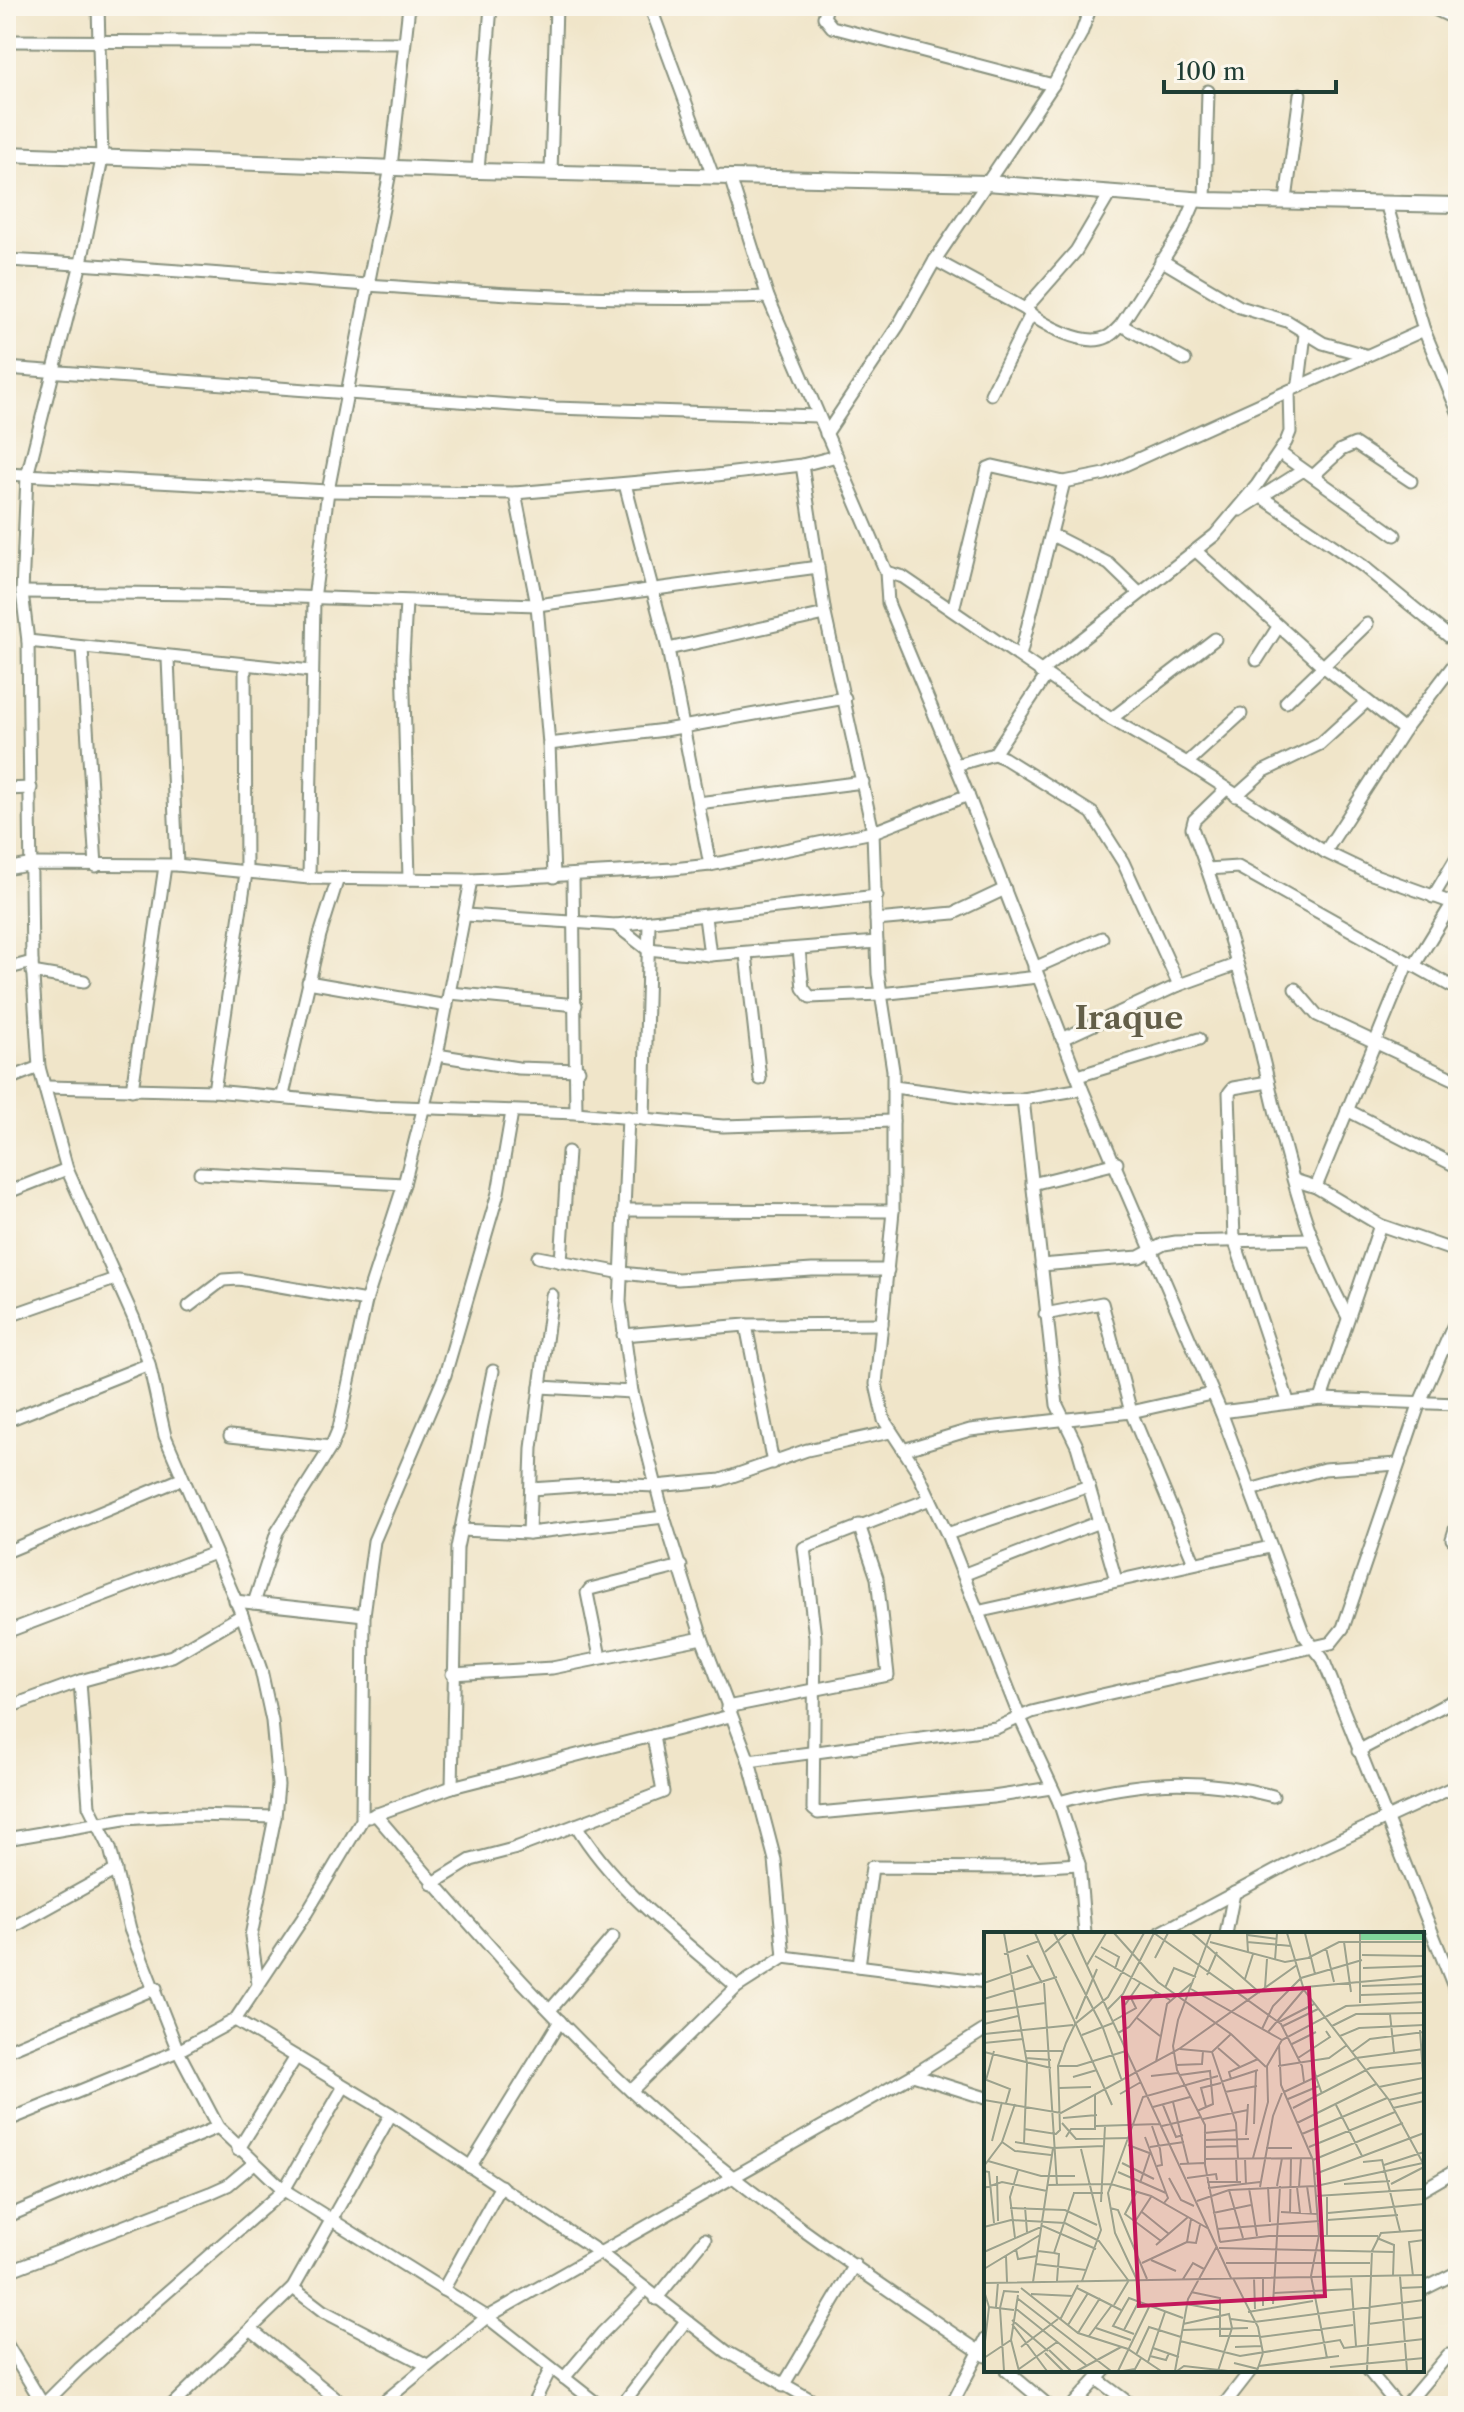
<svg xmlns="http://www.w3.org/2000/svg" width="1464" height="2412" font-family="'Libre Caslon Text',serif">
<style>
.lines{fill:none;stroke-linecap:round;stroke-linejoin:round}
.minor-casing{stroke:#88917e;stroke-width:15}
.tertiary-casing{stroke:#88917e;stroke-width:18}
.minor{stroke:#fff;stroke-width:11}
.tertiary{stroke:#fff;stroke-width:14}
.labels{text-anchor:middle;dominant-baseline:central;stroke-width:6;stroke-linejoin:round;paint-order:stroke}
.district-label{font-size:32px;font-weight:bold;fill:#635f49;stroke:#fbf7ec}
.inset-road{fill:none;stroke:#9ca28d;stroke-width:2}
.view{fill:#c2185b;fill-opacity:0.15;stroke:#c2185b;stroke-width:4}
.inset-edge{fill:none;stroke:#1f3d34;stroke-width:4}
</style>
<rect width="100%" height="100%" fill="#fbf7ec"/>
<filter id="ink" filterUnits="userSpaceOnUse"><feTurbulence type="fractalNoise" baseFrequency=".0125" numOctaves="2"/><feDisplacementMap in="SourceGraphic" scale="16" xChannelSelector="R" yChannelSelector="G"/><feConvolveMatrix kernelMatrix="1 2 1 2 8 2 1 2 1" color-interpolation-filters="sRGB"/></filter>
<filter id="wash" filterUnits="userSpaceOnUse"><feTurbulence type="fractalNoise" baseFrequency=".006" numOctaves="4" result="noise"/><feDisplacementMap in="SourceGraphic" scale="32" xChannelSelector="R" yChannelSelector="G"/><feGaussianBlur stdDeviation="1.8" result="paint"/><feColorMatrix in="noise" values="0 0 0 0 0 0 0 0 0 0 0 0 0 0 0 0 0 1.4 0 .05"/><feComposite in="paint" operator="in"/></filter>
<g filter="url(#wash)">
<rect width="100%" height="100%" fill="#f0e5c9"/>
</g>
<g filter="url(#ink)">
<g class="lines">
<defs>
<g id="minor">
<polyline points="98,6 102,159 81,263 27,476 22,592 28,641 32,962 39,1067 67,1169 134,1319 149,1364 165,1436 242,1615 261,1670 272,1721 278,1785 275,1817 251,1936 258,1984"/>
<polyline points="650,6 713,176"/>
<polyline points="827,6 824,17 832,27 1053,85"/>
<polyline points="1428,6 1458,20"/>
<polyline points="6,41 404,43"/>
<polyline points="478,171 491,6"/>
<polyline points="551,173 556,6"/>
<polyline points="730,177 768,297 886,572 888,603 968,795 1082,1089 1221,1412 1304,1635 1323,1659 1458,1997"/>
<polyline points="1205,200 1208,91"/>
<polyline points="1286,200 1300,94"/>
<polyline points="1386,203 1424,330 1458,412"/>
<path d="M6 260C260 272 513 306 768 297"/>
<polyline points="935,260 1025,309 1076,251 1109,195"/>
<polyline points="1161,260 1240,307 1287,321 1323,343 1365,355"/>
<path d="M1025 309C1041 324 1085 348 1107 337 1112 335 1117 329 1121 325L1184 227 1196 199"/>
<polyline points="1121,325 1185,360"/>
<polyline points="6,368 554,408 817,416"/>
<polyline points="1299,383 1305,334"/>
<polyline points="991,394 1031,314"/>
<polyline points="826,434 898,326 935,260 1053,85 1081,34 1091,6"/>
<polyline points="1280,453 1395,535"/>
<polyline points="802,465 825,614 873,832 878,974 893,1070 893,1211 876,1384 884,1420 916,1469 947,1534 1020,1718 1059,1802 1079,1864 1085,1934"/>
<polyline points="6,474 328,491 515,493 708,476 802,465 837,456"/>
<polyline points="1313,476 1341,450 1355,444 1411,481"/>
<polyline points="625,484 668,649 710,865"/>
<polyline points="515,493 537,605 549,744 554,877"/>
<polyline points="1263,498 1363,566 1458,644"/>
<polyline points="1240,510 1302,471"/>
<polyline points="1052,535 1109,564 1138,592"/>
<polyline points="1196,551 1323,666 1404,730"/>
<polyline points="886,572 903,577 1111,719 1187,763 1325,852 1369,873 1458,905"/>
<polyline points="22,592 207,594 537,605 818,567"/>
<polyline points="406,602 403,658 409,879"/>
<polyline points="953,610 988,468 993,466 1064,482"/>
<polyline points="28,641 311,671"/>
<polyline points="82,649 96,866"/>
<polyline points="668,649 825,614"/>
<polyline points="1020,656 1064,482 1105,474 1424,330"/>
<polyline points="168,659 177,865"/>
<polyline points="1257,660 1278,627"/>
<polyline points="1040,672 1215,535 1257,485 1286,442 1290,432 1289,391"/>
<polyline points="1286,702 1367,624"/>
<polyline points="1111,719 1215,639"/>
<polyline points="549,744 665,730 845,698"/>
<polyline points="994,754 1046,676"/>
<polyline points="1187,763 1241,714"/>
<polyline points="956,765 994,754 1004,758 1092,813 1123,862 1179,985"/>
<polyline points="6,789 31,788"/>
<path d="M1225 790 1194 820 1192 828C1223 909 1248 996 1268 1080 1287 1162 1307 1243 1348 1317"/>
<polyline points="1236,796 1264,771 1320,744 1366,702"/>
<polyline points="698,803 863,782"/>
<polyline points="1325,852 1404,730 1458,659"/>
<polyline points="6,869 33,864 177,865 309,878 471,880 673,869 710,865 873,832 968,795"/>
<polyline points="1207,869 1238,867 1458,990"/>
<polyline points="573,876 576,1113"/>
<polyline points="309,878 314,599 328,491 391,167 409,6"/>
<polyline points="1433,897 1458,855"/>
<polyline points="466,915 616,925 877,896"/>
<polyline points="705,917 710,955"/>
<polyline points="876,920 954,913 1005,889"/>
<polyline points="616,925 647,949 710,955 877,942"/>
<polyline points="799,949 803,988 810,997 880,994 1038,977"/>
<polyline points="746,954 760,1079"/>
<polyline points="1414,966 1452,904"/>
<polyline points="1034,968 1102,938"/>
<polyline points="6,969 32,962"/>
<polyline points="32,972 84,981"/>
<polyline points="308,982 447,1006"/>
<polyline points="1295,989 1317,1015 1458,1081"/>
<polyline points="450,993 576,1005"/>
<polyline points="1062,1039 1179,985 1235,965"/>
<polyline points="437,1055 518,1068 579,1070"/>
<polyline points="1078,1076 1199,1039"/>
<polyline points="6,1080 39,1067"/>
<polyline points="1268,1082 1233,1088 1229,1093 1234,1239 1288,1401"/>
<polyline points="47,1087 214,1091 374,1106 576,1113 723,1126 893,1121"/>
<polyline points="894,1087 992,1100 1023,1099 1082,1089"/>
<polyline points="132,1090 165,866"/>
<polyline points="214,1091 246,873 245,667"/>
<polyline points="283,1095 320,935 338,878"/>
<polyline points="1023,1099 1057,1405 1077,1446 1116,1580"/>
<polyline points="1347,1110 1458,1167"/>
<polyline points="628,1117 620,1302 632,1392 664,1517 702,1638 749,1761 775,1860 784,1957"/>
<polyline points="644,1119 649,923"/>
<polyline points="200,1173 404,1184"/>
<polyline points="1294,1180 1316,1187 1380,1225 1458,1252"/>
<polyline points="1032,1184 1117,1163"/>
<polyline points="1316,1187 1408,962"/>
<polyline points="6,1193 67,1169"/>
<polyline points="624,1210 893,1211"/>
<polyline points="538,1257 622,1273 678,1279 812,1270 888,1270"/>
<polyline points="561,1262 568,1152"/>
<polyline points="1041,1265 1139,1257 1164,1244 1176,1242 1311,1239"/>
<polyline points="189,1306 223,1280 239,1279 366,1301"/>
<polyline points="1045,1314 1102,1303 1131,1412 1194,1562"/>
<polyline points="6,1317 115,1279"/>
<polyline points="746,1325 773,1463"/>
<polyline points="623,1335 746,1325 882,1324"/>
<polyline points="540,1387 632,1392"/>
<polyline points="1321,1399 1380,1225"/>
<polyline points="1221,1412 1321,1399 1458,1404"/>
<polyline points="6,1421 149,1364"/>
<polyline points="230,1436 331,1447"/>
<polyline points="903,1450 970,1430 1131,1412 1211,1394"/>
<polyline points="531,1489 605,1484 656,1486 721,1480 807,1450 890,1432"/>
<polyline points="1250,1490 1324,1469 1398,1464"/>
<polyline points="930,1499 804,1548 815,1637 813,1809 818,1813 993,1797 1051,1788"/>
<polyline points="460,1530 529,1533 664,1517"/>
<polyline points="529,1533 532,1448 552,1295"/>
<polyline points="947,1534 1089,1486"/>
<polyline points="1452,1539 1458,1520"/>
<polyline points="6,1552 181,1479"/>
<polyline points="965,1574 1099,1522"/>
<polyline points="235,1601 364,1615"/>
<polyline points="254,1603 277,1532 331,1447 339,1428 366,1301 404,1184 437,1055 471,880"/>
<polyline points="981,1611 1270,1547"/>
<polyline points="6,1632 214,1553"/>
<polyline points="600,1657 587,1593 590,1589 681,1566"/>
<polyline points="452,1674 552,1668 702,1638"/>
<polyline points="80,1681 89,1806 110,1848 130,1929 178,2051 218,2127 284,2190 487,2317 600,2406"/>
<polyline points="727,1707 888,1675 877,1578 859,1525"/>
<polyline points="6,1708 80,1681 172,1656 242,1615"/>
<polyline points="1358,1751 1458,1698"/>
<polyline points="749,1761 996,1728 1032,1712 1097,1696 1331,1643 1343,1628 1420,1402 1458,1315"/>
<polyline points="452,1787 457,1548 493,1371"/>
<path d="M1059 1802C1136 1781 1196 1776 1273 1796"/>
<path d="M375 1814C456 1909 539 2006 631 2091 740 2191 864 2274 986 2356"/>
<polyline points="369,1817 452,1787 730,1716"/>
<path d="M576 1825C615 1890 681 1938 737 1987"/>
<polyline points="6,1839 124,1819 191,1815 275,1817"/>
<polyline points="432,1884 471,1860 513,1849 663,1792 653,1736"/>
<polyline points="6,1931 116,1870"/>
<polyline points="1158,1934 1296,1860 1458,1785"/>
<polyline points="1226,1934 1234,1893"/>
<polyline points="859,1966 872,1867 1014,1868 1079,1864"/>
<polyline points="551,2009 613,1937"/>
<polyline points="235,2020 391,2114 599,2252 727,2352 822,2406"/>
<polyline points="6,2051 156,1988"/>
<polyline points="913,2075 986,2098"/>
<polyline points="631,2091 737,1987 784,1957 986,1982"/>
<polyline points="6,2121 178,2051 235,2020 307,1912 362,1820 364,1615 374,1541 445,1375 498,1193 512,1112"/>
<polyline points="238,2150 296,2057"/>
<polyline points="470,2167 560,2021"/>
<polyline points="1422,2190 1458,2169"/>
<polyline points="6,2217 218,2127"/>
<polyline points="6,2272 210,2193 228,2185 253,2164"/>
<polyline points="293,2288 323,2311 427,2365"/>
<polyline points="443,2290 501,2186"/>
<polyline points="1422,2290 1458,2272"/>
<polyline points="656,2299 705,2239"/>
<polyline points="253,2331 345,2406"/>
<polyline points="6,2343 44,2406"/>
<polyline points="1006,2370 1049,2406"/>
<polyline points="1368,2370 1398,2406"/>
<polyline points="564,2378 602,2333 646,2289"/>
<polyline points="1098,2380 1133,2406"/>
<polyline points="783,2386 855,2265"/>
<polyline points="42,2406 79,2369 284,2190 343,2088"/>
<polyline points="171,2406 293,2288 391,2114"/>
<polyline points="379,2406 487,2317 913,2075 986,2029"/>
<polyline points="532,2406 551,2368"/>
<polyline points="621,2406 685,2322"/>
<polyline points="951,2406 986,2339"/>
<polyline points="1072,2406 1105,2370"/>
<polyline points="1223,2406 1251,2370"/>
<polyline points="1405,2406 1448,2355"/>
</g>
<polyline id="tertiary" points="6,154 478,171 987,183 1205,200 1458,205"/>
</defs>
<use href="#minor" class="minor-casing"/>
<use href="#tertiary" class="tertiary-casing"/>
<use href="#minor" class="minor"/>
<use href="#tertiary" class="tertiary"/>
</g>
</g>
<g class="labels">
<g class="district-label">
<text x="1129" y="1017">Iraque</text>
</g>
</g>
<g transform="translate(984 1932)">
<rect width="440" height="440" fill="#f0e5c9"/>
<path d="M376 1H440V8H376Z" fill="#7fd69a"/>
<path class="inset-road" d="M20 1 43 131 40 212M51 1 128 173M70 1 119 96 138 149M88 1 247 346M130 1 174 50 247 102 282 135M170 1 297 92 318 134 320 150M208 1 276 61M227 1 194 88 189 114 193 138 221 193V233L236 310M303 1 320 58 405 168 440 233M321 1 331 42M376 1V71M226 10 301 30 324 26 355 10H440M263 10 307 14M360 10 367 60M117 15 135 25 131 37M342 16 350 50M61 20 83 1M264 20 263 3 293 7M20 22 55 9M43 23 58 51M378 23 440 24M111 24 186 68M171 26 184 1M291 28 293 1M103 33 122 1M379 36 440 34M223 43 233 20M261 47 269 22M0 51 49 34M60 51 73 253M378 54 440 52M181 56 190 36 212 45M281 56 283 27M207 57 298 108M377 63 440 61M0 67 73 45M141 73 156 51M123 78 139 62 170 1M0 80 61 71M406 82 410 120M153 86 176 104M92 87 113 37M129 89 152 76 147 66M295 90 330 72M0 92 34 84M299 94 334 77M348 94 372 82 440 81M278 97 289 74 317 46 378 28M436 98 440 157M284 100 322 55 440 44M134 101 145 95 173 60M0 102 89 93M98 103 129 91M356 104 375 96 440 93M0 111 39 107M308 112 332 100M295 113 297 153 329 228 335 303 327 344 343 426M234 116 256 135M196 117 228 120 247 102M41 119H78M0 120 67 136M228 120 252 191 254 226M368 120 386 107 440 100M42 126 67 128M314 126 346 105 342 99M172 130 183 72 209 50M192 133 218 132 219 119M74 134H93L142 119M294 134 345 126 363 113M196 143 226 139 229 172 213 179M167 144 194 141M89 145 113 138M0 147 26 157 22 171M247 147 245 140 274 127M2 148 10 119M237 150 274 138M395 155 439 146M75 156 107 155M241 160 273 154M300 160 332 145 328 130M136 162 157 150M338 162 332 145 372 126 440 117M304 167 335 154M0 168 77 181 195 117 313 33M405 168 440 160M189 170 204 231M179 173 192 205 199 203M352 173 378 224M169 175 206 165M222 175 217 156 237 151M309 176 386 136 437 131M409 176 440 169M79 186 113 183M219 187 264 178M78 191 92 207 147 206M313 191 392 152M270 192 272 139M112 194 176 192M168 194 176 217 178 233 173 234M178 194 217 185M40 197 72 202 76 198 74 134 82 111 91 92 124 65 160 1M220 201 253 198M318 202 403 166M262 203 264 172M82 205 87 197H111V163M161 205 184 266 180 271M220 208 265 207M8 209 18 170M18 210 31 219 67 223M31 210 69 216M144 213 168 222M166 215 200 210M220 215 254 214M325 215 411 180M282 216H308M97 217 117 298 98 349M252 226 253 250M261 226 262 253M269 226 284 170 283 134 298 108 362 74 440 70M220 227 328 226M329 228 419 191M4 229 57 244H91M379 230 398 228 416 299M138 231 170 247M196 232 220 231M400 233 440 220M0 234 18 210 31 172M0 239 5 240 10 291M134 240 182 261M331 242 440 201M13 244 14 289M185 246 197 268 210 274M203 246 232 242 233 248M223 250H257M156 251 166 221M360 252 406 249M407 252 440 235M63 253 127 252 167 264 225 297M293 254 298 226M323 254 327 282M276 255 289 184 298 161M284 255 286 290M313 255 316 281M315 255 317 226M0 256 18 250 63 259M224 256 276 250M265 256 273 304M245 258 259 306M153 259 141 282 177 309M89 261H119M343 263V304M332 264 440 257M213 269 245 258 332 254 439 231M117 270 121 194M41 275 43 300M26 276 81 278 113 293M126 276 134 278 163 347M158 280 185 302M297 280 334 282M229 281 267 273M306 281 307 226M344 281 440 272M343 288 414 283M150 291 167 265M0 295 27 288 81 291 115 309 144 348M233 297 335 289M31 306 26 265 34 238M393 306 410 313 409 344M203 310 212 311 216 293M236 310 285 304H394M172 313 204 285M235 316 409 320M32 317 34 327 53 324M54 319 70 321 90 261M0 320 59 294 112 317M70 321 75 322 73 349M22 324 23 350M167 328 192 339M158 331 203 310 207 287M242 331H386M52 332 102 338M0 337 56 303M367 344 372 414M416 344 423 439M429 344 425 310 440 308M249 346 274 395 279 421 273 439M270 346 271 377M199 347 209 331 220 337M153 348 131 301 124 261 159 165 234 144M49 350 69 216 120 214M0 351 440 343M37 356 94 401 144 417 177 439M93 356 137 378M416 356 440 355M0 359 5 375 0 418M207 360 236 366V404H276M290 361 367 357M47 362 89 364M34 363 27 408 35 439M33 366 127 439M202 372 235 378M289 372 296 254M130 373 145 348M279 374V345M5 375 30 378M12 375 14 350M31 376 102 433M264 380 329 369M247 387 270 390 440 368M28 388 64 419M76 388 94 353M28 392 63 439M199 392 245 382 248 396 234 439M384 392 440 385M84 393 104 361M112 396 147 408M140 398 154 371M198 398 264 396M94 401 116 366M150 402 129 394 145 366 199 386M105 404 128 373M276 405 369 393M196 409 256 424 356 408 360 416 440 407M37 415 74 387M251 415 277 414M169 416 195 425M65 418 87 439M61 421 79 439M152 423 165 395 197 405M166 424 182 428 185 421M0 426 27 408M164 430 181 380M250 431 274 437M275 434 355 424M346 435 440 426M35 437 73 410M20 439 16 376 20 359 35 360M93 439 137 415M134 439 165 375M139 439 151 437 157 426M191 439 204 367 233 314M193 439 200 434 244 439M383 439 388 319 397 301 440 298"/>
<path class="view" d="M325 56 341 364 155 374 139 66Z"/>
<rect width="440" height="440" class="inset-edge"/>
</g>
<rect width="1464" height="2412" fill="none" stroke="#fbf7ec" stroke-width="32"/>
<path d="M1164 80v12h172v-12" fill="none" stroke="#1f3d34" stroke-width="4"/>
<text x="1176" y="80" font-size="24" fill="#1f3d34" stroke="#fbf7ec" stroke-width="6" paint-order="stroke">100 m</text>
</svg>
